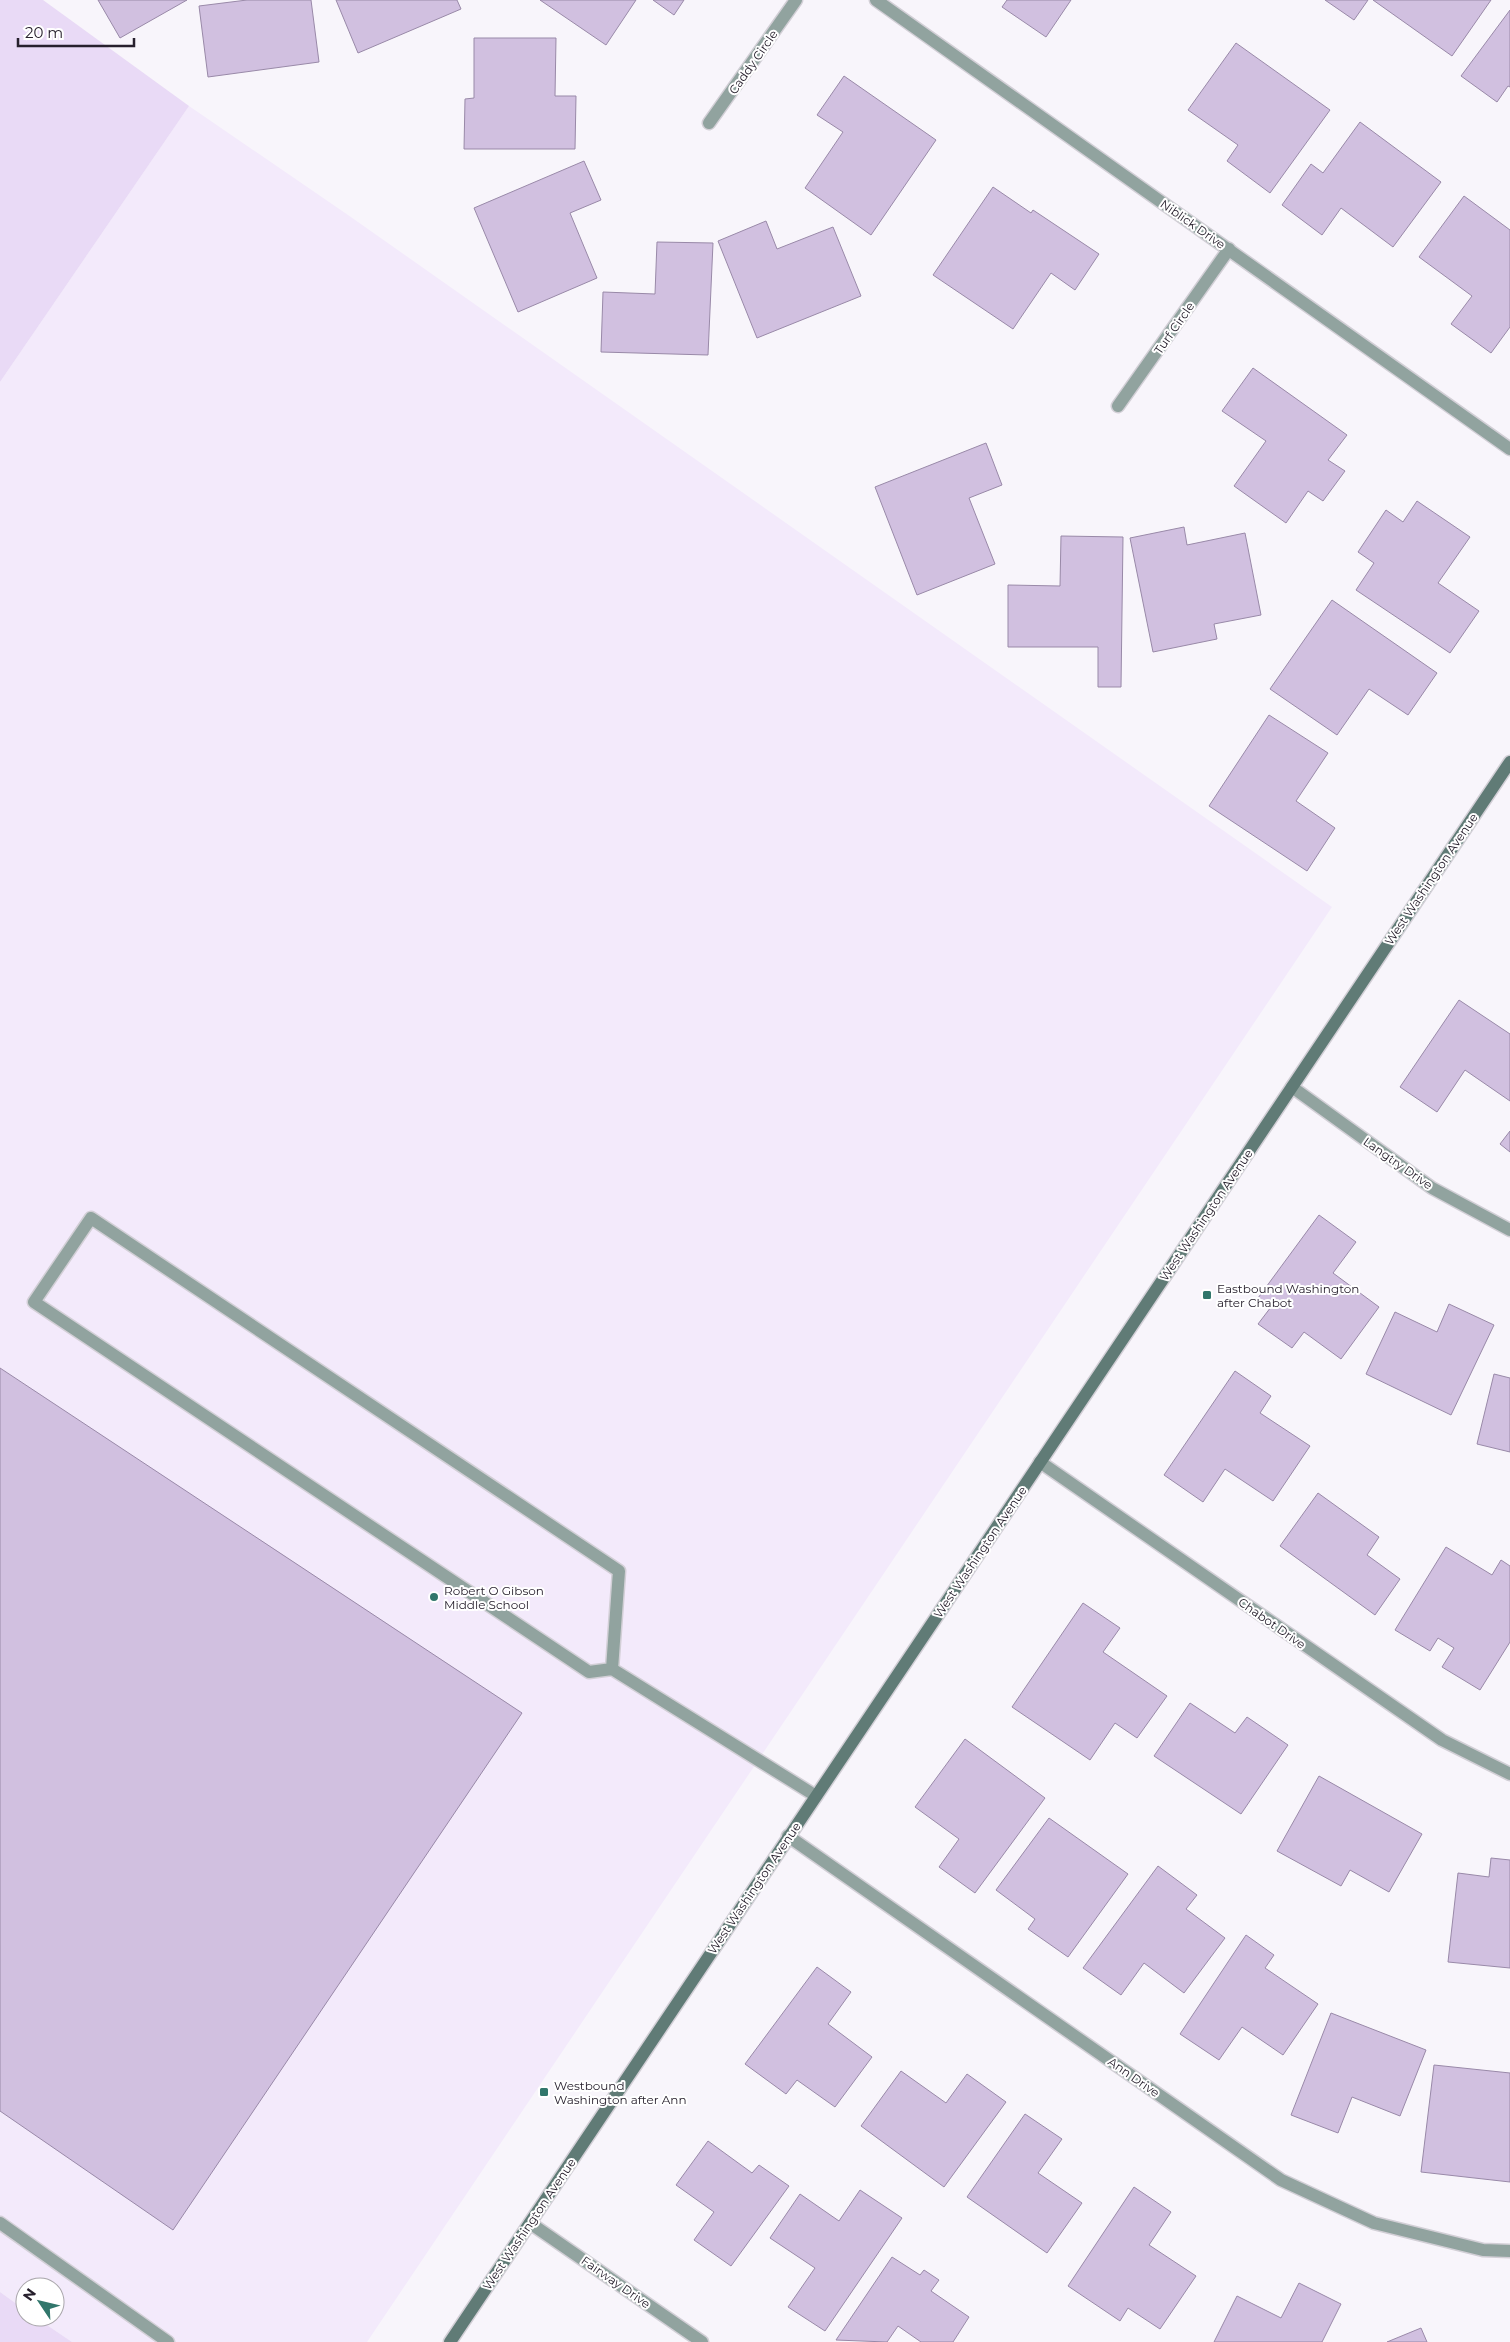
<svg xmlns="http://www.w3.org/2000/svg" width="1510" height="2342" font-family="Montserrat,sans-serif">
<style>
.built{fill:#f3eafb}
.green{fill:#e9daf6}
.building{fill:#d1c0e0;stroke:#9989a8}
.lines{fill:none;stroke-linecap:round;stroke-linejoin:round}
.lane-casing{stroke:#d2cfd6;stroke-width:15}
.street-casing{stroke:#d2cfd6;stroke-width:15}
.secondary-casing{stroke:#d2cfd6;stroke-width:15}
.lane{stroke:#91a39f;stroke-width:12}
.street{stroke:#91a39f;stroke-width:12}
.secondary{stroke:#607b76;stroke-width:12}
.poi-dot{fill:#31766b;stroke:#fff;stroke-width:2}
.labels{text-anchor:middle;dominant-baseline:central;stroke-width:4;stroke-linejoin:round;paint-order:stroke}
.street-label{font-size:12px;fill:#27202d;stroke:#fff}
.poi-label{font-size:12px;fill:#27202d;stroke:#fff;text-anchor:start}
</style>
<rect width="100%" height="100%" fill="#f8f5fb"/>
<polygon class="built" points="189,106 348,215 1332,907 367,2342 72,2342 35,2317 55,2317 55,2287 25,2287 25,2310 0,2292 0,382"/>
<g class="green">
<polygon points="0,0 43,0 189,106 0,382"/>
<polygon points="0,2292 25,2310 25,2317 35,2317 72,2342 0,2342"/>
</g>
<g class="building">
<polygon points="98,0 187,0 120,38"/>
<polygon points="247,0 311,0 319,62 208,77 199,6"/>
<polygon points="336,0 457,0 461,9 358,53"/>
<polygon points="540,0 636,0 606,45"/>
<polygon points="653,0 684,0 674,15"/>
<polygon points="1007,0 1071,0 1046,37 1002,7"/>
<polygon points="1325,0 1368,0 1354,20"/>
<polygon points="1373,0 1491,0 1452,56"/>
<polygon points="1510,10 1510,87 1508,86 1497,102 1461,76"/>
<polygon points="474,38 556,38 555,96 576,96 575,149 464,149 465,99 474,98"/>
<polygon points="1236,43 1330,110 1270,193 1227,161 1238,145 1188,110"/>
<polygon points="844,76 936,140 871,235 805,188 843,132 817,115"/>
<polygon points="1360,122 1441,182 1393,247 1341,208 1322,235 1282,205 1311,164 1323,173"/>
<polygon points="584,161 601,200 570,213 597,278 518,312 474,208"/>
<polygon points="993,187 1031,213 1033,210 1099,254 1075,290 1051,273 1013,329 933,275"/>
<polygon points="1464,196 1510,230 1510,327 1491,353 1451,324 1472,296 1419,257"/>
<polygon points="766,221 777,249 833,227 861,296 757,338 718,241"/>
<polygon points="657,242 713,243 708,355 601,352 603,292 655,294"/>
<polygon points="1253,368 1347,435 1328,460 1345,471 1323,501 1308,491 1286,523 1234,486 1266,441 1222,411"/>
<polygon points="986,443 1002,485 969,498 995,564 917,595 875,487"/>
<polygon points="1417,501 1470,537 1438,583 1479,611 1450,653 1356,590 1374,563 1358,552 1386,510 1403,522"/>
<polygon points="1184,527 1187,545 1245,533 1261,615 1214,624 1217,639 1153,652 1130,538"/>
<polygon points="1061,536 1123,537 1121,687 1098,687 1098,647 1008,647 1008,585 1060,586"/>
<polygon points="1332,600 1437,673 1408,715 1369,689 1337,735 1270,689"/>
<polygon points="1269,715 1328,753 1296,801 1335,828 1307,871 1209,806"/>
<polygon points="1459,1000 1510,1034 1510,1101 1465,1070 1437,1112 1400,1087"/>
<polygon points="1510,1131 1510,1152 1500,1144"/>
<polygon points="1319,1215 1356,1242 1333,1273 1379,1307 1341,1359 1304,1332 1292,1348 1258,1324 1271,1307 1258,1298"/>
<polygon points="1449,1304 1494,1325 1451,1415 1366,1374 1395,1312 1437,1332"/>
<polygon points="0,1368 522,1713 173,2230 0,2111"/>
<polygon points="1235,1371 1271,1396 1260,1413 1310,1446 1273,1501 1225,1469 1203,1502 1164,1475"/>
<polygon points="1494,1374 1510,1378 1510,1452 1477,1444"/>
<polygon points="1318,1493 1379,1537 1367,1555 1400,1579 1375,1615 1280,1546"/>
<polygon points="1446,1547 1492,1575 1501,1560 1510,1566 1510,1642 1480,1690 1442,1667 1454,1648 1438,1638 1430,1651 1395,1630"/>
<polygon points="1083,1603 1120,1628 1103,1652 1167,1696 1137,1738 1115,1723 1090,1760 1012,1707"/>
<polygon points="1190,1703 1235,1733 1247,1717 1288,1745 1241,1814 1154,1756"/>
<polygon points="965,1739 1045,1798 975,1893 939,1867 959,1839 915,1807"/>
<polygon points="1319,1776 1422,1834 1389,1892 1350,1870 1341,1886 1277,1851"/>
<polygon points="1049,1818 1128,1874 1068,1957 1028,1929 1035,1919 996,1890"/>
<polygon points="1491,1858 1510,1860 1510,1968 1448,1962 1458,1873 1489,1877"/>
<polygon points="1158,1866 1197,1895 1186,1909 1225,1938 1184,1993 1144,1963 1121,1995 1083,1968"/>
<polygon points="1246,1935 1274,1955 1265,1968 1318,2004 1283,2055 1242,2027 1219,2060 1180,2034"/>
<polygon points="817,1967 851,1992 828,2024 872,2057 835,2107 797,2080 786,2094 745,2064"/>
<polygon points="1331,2013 1426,2050 1400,2116 1352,2097 1338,2133 1291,2115"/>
<polygon points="1434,2065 1510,2073 1510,2182 1421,2172"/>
<polygon points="901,2071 946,2103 967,2074 1006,2102 944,2187 861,2126"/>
<polygon points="1025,2114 1062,2139 1038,2173 1082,2203 1047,2253 967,2197"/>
<polygon points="708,2141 752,2173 759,2165 789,2186 731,2266 694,2240 714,2212 676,2185"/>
<polygon points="1134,2187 1171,2212 1149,2245 1196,2276 1160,2329 1128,2308 1120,2321 1068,2286"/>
<polygon points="860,2190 902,2218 825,2331 788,2307 815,2268 770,2238 800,2194 839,2221"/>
<polygon points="892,2257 920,2275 924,2270 939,2280 931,2291 969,2317 953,2342 921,2342 898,2326 887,2342 836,2340"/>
<polygon points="1299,2283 1341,2304 1322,2342 1214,2342 1237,2296 1281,2318"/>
<polygon points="1421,2328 1427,2342 1387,2342"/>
</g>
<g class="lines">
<defs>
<g id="lane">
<polyline points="612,1669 619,1571 91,1218 34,1302 589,1672 612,1669 816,1796"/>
<polyline points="0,2223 168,2342"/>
</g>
<g id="street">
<polyline points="876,0 1510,449"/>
<polyline points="709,123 796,0"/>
<polyline points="1118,406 1229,249"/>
<polyline points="1292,1087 1432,1188 1510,1230"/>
<polyline points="1040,1462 1442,1740 1510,1774"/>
<polyline points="788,1836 1281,2180 1374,2223 1483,2250 1510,2251"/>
<polyline points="530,2223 702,2342"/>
</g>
<polyline id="secondary" points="450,2342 1510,762"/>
</defs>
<use href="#lane" class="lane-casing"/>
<use href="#street" class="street-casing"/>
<use href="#secondary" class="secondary-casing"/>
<use href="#lane" class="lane"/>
<use href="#street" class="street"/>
<use href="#secondary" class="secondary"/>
</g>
<g class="poi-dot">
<rect x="1202" y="1290" width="10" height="10" rx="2.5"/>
<circle cx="434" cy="1597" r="5"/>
<rect x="539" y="2087" width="10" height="10" rx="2.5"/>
</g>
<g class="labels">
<g class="street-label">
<text transform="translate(753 62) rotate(-55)">Caddy Circle</text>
<text transform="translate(1193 224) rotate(35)">Niblick Drive</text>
<text transform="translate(1174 328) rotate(-55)">Turf Circle</text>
<text transform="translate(1431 879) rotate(-56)">West Washington Avenue</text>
<text transform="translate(1398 1163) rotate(35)">Langtry Drive</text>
<text transform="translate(1206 1215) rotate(-56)">West Washington Avenue</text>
<text transform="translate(980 1552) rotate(-56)">West Washington Avenue</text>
<text transform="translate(1272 1623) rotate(35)">Chabot Drive</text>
<text transform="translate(754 1888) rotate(-56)">West Washington Avenue</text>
<text transform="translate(1134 2077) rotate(35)">Ann Drive</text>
<text transform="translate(529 2224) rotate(-56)">West Washington Avenue</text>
<text transform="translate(616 2282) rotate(35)">Fairway Drive</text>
</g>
<g class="poi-label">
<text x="1217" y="1288">Eastbound Washington<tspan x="1217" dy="14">after Chabot</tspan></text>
<text x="444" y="1590">Robert O Gibson<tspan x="444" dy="14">Middle School</tspan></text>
<text x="554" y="2085">Westbound<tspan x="554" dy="14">Washington after Ann</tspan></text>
</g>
</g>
<g transform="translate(40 2302) rotate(305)"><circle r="24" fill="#ffffff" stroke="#a9a6ab"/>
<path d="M0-4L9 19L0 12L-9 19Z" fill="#31766b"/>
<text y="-8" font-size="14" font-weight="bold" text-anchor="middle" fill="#27202d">N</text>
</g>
<path d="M18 38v8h116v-8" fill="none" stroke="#27202d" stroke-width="2.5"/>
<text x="25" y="38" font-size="15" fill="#27202d" stroke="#ffffff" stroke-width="4" paint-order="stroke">20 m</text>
</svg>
